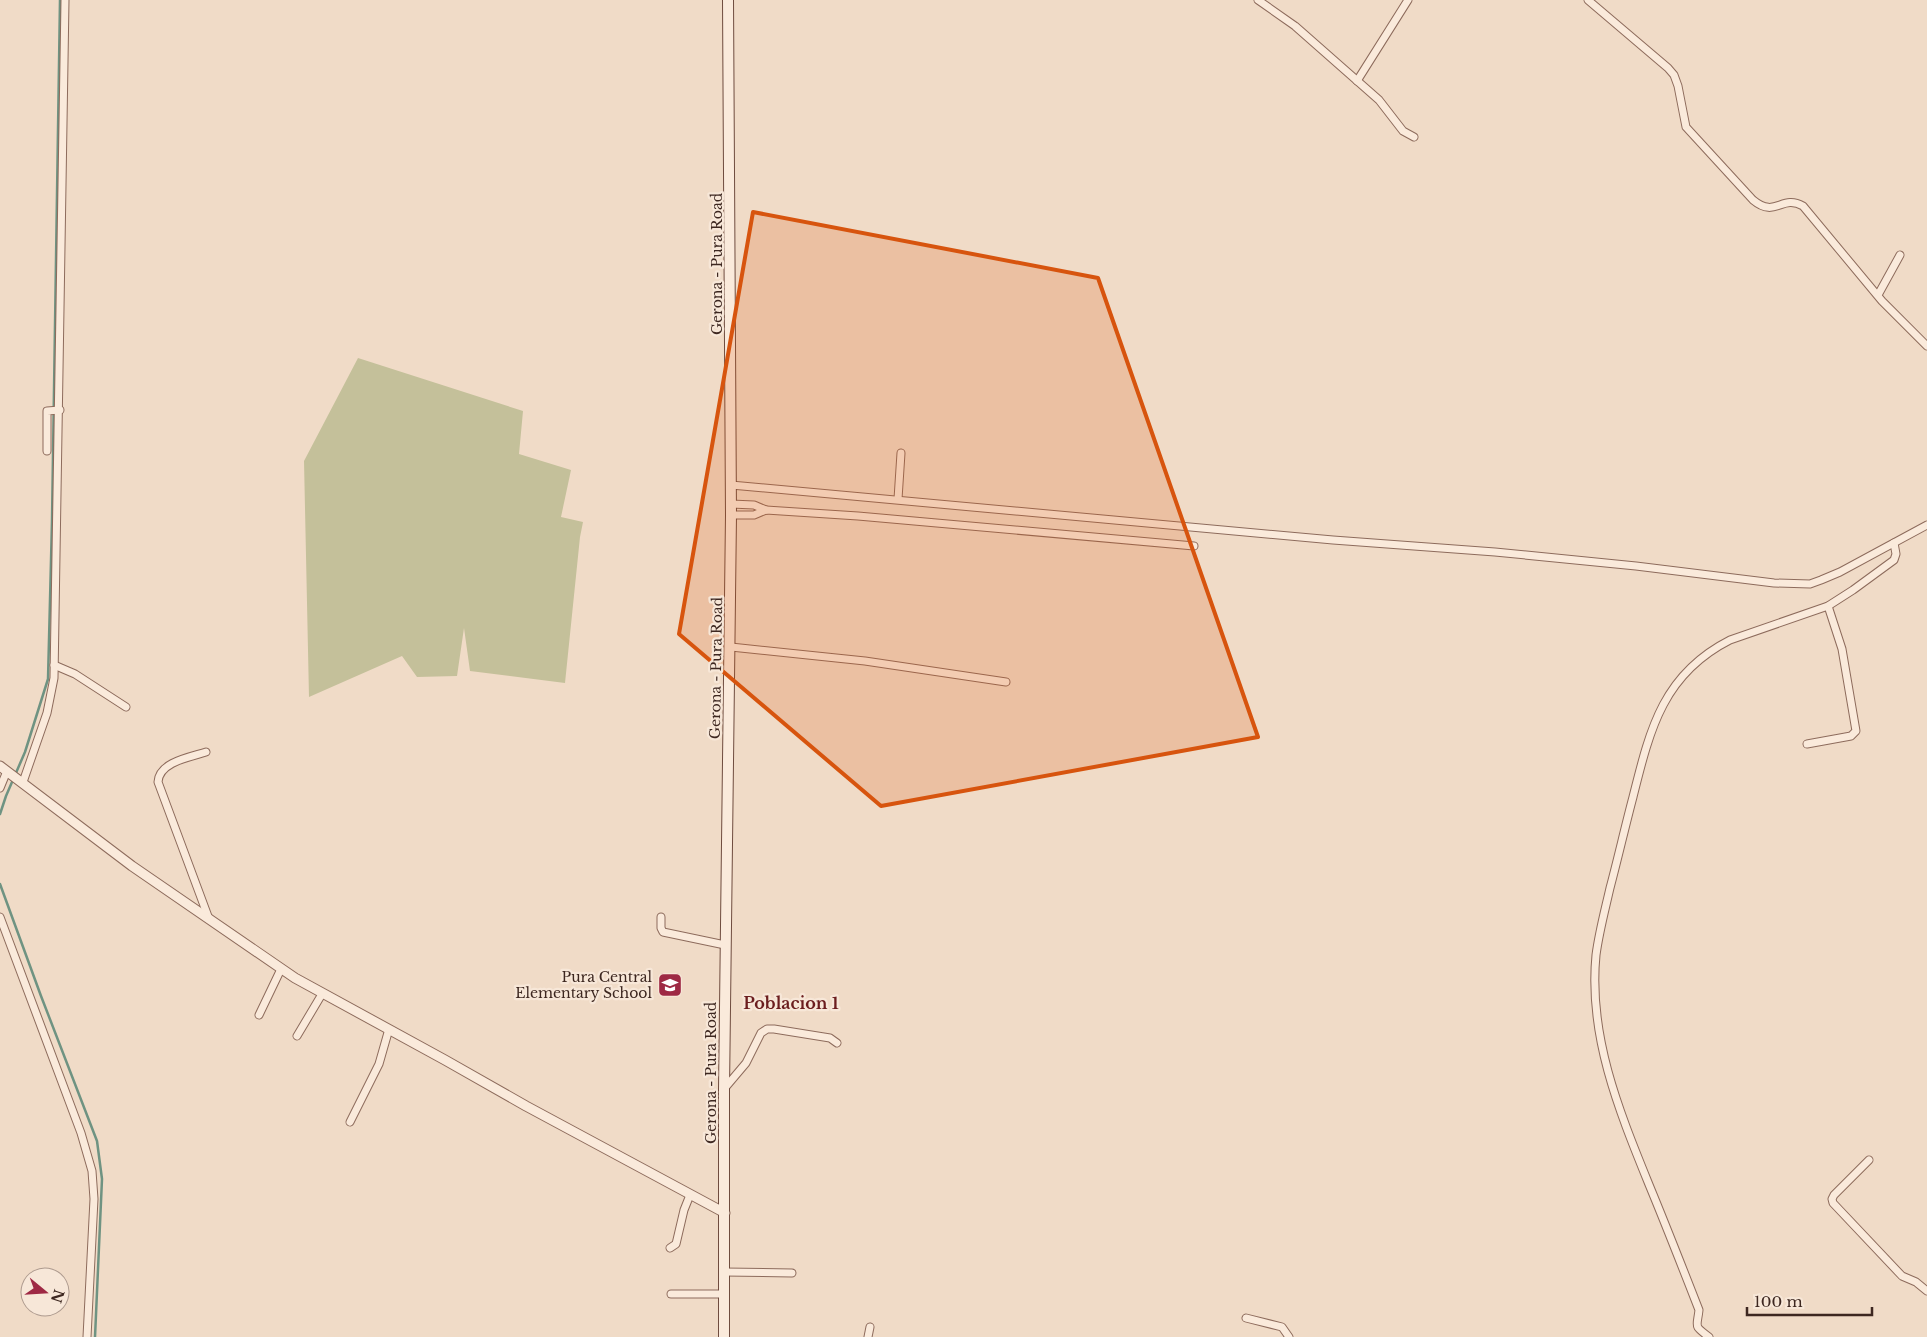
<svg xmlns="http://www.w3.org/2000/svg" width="1927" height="1337" font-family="'Libre Baskerville',serif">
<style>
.cemetery{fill:#c4c09a}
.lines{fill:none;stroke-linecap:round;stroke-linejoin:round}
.stream{stroke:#6f9382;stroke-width:2.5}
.minor-casing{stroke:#8d6b5c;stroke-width:9}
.tertiary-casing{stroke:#8d6b5c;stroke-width:11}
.secondary-casing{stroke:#6f4c3f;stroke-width:12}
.minor{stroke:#faeadb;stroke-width:7}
.tertiary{stroke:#faeadb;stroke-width:9}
.secondary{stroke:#faeadb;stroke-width:10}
.marked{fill:#d7540e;fill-opacity:0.2;stroke:#d7540e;stroke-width:4;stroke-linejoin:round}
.labels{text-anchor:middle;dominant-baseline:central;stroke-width:4.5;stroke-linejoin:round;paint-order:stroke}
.street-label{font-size:14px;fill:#3d2720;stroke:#f7e7d8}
.poi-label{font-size:14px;fill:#3d2720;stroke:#f7e7d8;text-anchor:end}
.quarter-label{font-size:16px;font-weight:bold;fill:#6b1d1e;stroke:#f7e7d8}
</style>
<rect width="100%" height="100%" fill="#f0dbc7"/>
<polygon class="cemetery" points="358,358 523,411 519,454 571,470 561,517 583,522 580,537 565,683 470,671 464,628 457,676 417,677 402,656 309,697 304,461"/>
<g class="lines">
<g class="stream">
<polyline points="0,814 6,796 25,752 48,679 52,521 60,0"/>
<polyline points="0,884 41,996 97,1141 102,1179 95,1337"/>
</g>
<defs>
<g id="minor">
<polyline points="1258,0 1295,26 1379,100 1403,131 1414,137"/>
<path d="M1588 0 1668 68 1674 75 1678 86 1686 127 1753 200C1776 219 1781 194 1803 206L1882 301 1927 346"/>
<polyline points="1357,81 1408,0"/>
<polyline points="1878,295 1900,255"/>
<polyline points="47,451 47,411 60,410"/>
<polyline points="731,485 1333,540 1495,552 1636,566 1774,583 1810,584 1821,580 1840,572 1927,525"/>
<polyline points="898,499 901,453"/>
<polyline points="731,504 754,505 766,510"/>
<polyline points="731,515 754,515 766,510 858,516 1194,546"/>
<polyline points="731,647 865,661 1006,682"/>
<polyline points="54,665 75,674 126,707"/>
<polyline points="1807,744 1851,736 1856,731 1842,649 1828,606"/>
<path d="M206 752C190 757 159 762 158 782L209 919"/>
<polyline points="23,782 47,713 54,678 65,0"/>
<polyline points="0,788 7,771"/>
<polyline points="0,917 81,1133 92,1171 94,1199 87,1337"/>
<polyline points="661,917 661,928 663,932 725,945"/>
<polyline points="259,1015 281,969"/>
<polyline points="297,1036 322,994"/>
<polyline points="724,1089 746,1063 761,1033 767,1029 774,1029 830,1038 837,1043"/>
<polyline points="350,1122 379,1064 389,1029"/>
<polyline points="1869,1160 1834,1195 1832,1199 1833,1203 1902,1276 1916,1282 1927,1291"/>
<polyline points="670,1248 676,1244 684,1210 690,1195"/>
<polyline points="724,1272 792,1273"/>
<polyline points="671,1294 724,1294"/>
<polyline points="1246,1318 1282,1327 1289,1337"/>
<polyline points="868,1337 870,1327"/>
<path d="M1709 1337C1693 1325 1697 1328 1699 1310 1683 1269 1667 1228 1650 1187 1620 1113 1588 1037 1596 955 1599 932 1605 910 1610 888 1618 858 1625 827 1633 797 1650 729 1663 674 1730 640L1828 606 1853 590 1894 560 1896 554 1894 543"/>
</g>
<polyline id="tertiary" points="0,766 132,866 295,978 445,1060 526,1106 725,1213"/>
<polyline id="secondary" points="724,1337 724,1090 731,515 728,0"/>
</defs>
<use href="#minor" class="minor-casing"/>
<use href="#tertiary" class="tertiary-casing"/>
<use href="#secondary" class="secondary-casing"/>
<use href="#minor" class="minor"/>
<use href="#tertiary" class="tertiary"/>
<use href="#secondary" class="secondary"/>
</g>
<path class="marked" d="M753 212 1098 278 1258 737 881 806 679 634Z"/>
<defs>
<symbol id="school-square" viewBox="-11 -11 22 22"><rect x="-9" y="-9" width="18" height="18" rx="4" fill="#9e2944" stroke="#f7e7d8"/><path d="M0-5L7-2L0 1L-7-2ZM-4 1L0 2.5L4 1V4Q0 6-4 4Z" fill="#fff"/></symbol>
</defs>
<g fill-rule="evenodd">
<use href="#school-square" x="656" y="971" width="28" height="28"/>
</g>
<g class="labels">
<g class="street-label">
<text transform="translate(717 264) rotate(-90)">Gerona - Pura Road</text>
<text transform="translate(716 668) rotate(-89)">Gerona - Pura Road</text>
<text transform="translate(711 1073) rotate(-90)">Gerona - Pura Road</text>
</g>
<g class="poi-label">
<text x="652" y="977">Pura Central<tspan x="652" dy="16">Elementary School</tspan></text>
</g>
<g class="quarter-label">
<text x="791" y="1003">Poblacion 1</text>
</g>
</g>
<g transform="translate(45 1292) rotate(108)"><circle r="24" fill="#f7e7d8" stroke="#ad9a8e"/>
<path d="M0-4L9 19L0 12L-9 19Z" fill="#9e2944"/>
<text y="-8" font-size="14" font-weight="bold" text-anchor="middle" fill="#3d2720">N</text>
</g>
<path d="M1747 1307v8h125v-8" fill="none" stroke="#3d2720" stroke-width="2.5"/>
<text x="1754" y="1307" font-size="15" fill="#3d2720" stroke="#f7e7d8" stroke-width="4" paint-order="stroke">100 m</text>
</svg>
